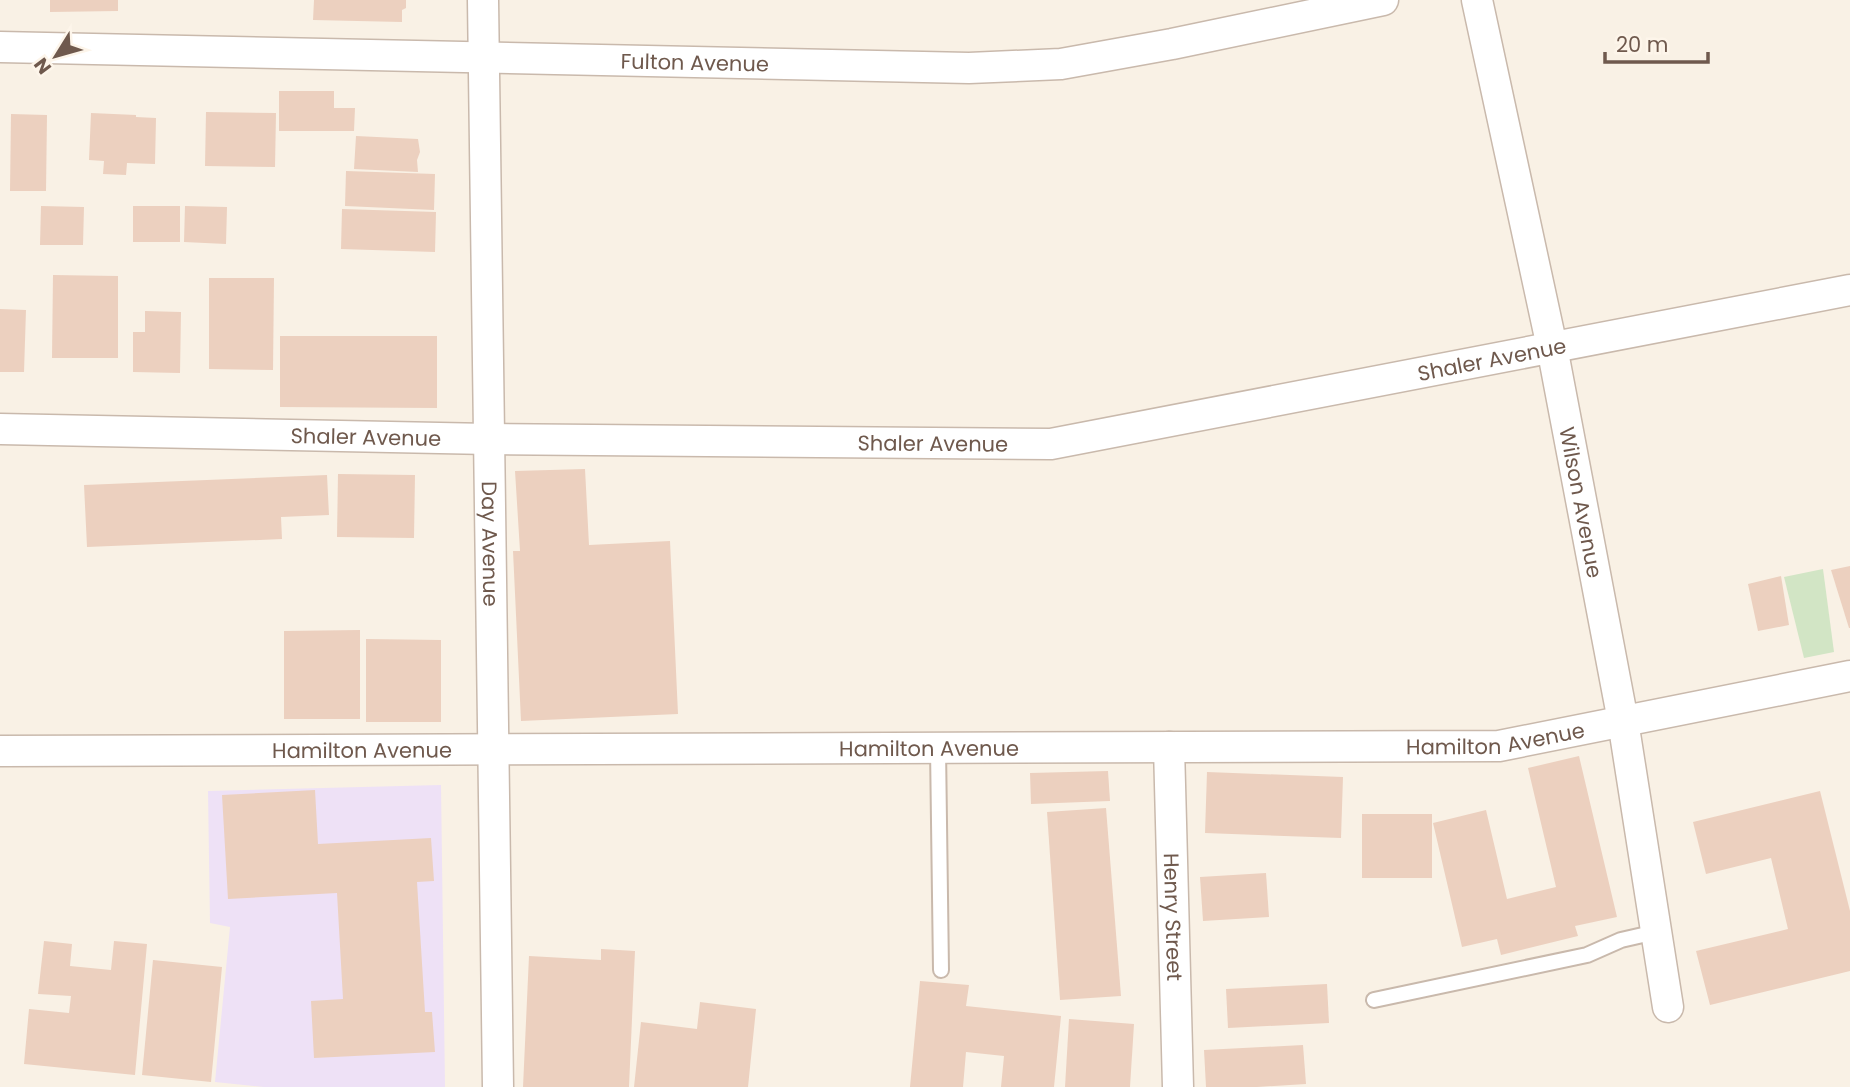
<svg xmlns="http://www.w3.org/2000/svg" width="1850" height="1087" font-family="Poppins,sans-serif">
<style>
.education{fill:#eee1f6}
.green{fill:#d2e5c5}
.building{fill:#ecd0bf}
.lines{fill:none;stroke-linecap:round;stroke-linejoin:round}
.lane-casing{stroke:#c9b9ac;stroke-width:18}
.street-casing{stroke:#c9b9ac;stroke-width:33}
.lane{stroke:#fff;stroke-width:14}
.street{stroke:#fff;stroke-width:30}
.labels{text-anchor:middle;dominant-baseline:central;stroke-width:7;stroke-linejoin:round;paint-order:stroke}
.street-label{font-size:21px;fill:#6f594d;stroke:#fdf5ea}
</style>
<rect width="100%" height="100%" fill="#f9f1e5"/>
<polygon class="education" points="441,785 445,1087 264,1087 215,1082 230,927 210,923 208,791"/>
<polygon class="green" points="1823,569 1834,652 1804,658 1784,577"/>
<g class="building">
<polygon points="50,0 118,0 118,11 50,12"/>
<polygon points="314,0 406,0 406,8 402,10 402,22 313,20"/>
<polygon points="279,91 334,91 334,108 355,108 354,131 279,131"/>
<polygon points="206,112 276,113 275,167 205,166"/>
<polygon points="91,113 136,115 136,117 156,118 155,164 127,163 126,175 103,174 104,161 89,160"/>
<polygon points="11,114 47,115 46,191 10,191"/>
<polygon points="356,136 418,139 420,152 417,160 418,172 354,169"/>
<polygon points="346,171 435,174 434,210 345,206"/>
<polygon points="41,206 84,207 83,245 40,245"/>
<rect x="133" y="206" width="47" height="36"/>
<polygon points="185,206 227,207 226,244 184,242"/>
<polygon points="342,209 436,212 435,252 341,249"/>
<polygon points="53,275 118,276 118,358 52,358"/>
<polygon points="209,278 274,278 273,370 209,369"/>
<polygon points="0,309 26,310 24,372 0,372"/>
<polygon points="145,311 181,312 180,373 133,372 133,332 145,332"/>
<polygon points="280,336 437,336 437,408 280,407"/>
<polygon points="585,469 589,545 670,541 678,714 521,721 513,551 520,551 515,471"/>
<polygon points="338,474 415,475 414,538 337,537"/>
<polygon points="327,475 329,515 281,517 282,539 87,547 84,485"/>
<polygon points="1850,566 1850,628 1849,628 1831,570"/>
<polygon points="1781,576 1789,625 1758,631 1748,584"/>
<polygon points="360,630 360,719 284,719 284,631"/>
<polygon points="366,639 441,640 441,722 366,722"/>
<polygon points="1579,756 1617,917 1575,926 1578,936 1501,955 1497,939 1462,947 1433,823 1486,810 1507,899 1556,887 1528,768"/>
<polygon points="1108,771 1110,801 1031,804 1030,773"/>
<polygon points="1207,772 1343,777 1341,838 1205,833"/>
<polygon points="315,790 318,844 431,838 434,881 417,882 425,1012 432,1012 435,1052 314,1058 311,1001 343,999 337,893 228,899 222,795"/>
<polygon points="1820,791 1850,911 1850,971 1710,1005 1696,951 1788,929 1771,858 1706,874 1693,822"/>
<polygon points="1106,808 1121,996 1060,1000 1047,812"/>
<rect x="1362" y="814" width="70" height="64"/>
<polygon points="1266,873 1269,917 1203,921 1200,877"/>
<polygon points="44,941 72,944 70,966 111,970 114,941 147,944 135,1075 24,1064 29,1009 69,1013 71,996 38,994"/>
<polygon points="601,949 635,951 629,1087 523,1087 529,956 601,960"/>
<polygon points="153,960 222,967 211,1082 142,1075"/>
<polygon points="920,981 969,985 966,1006 1061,1016 1054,1087 1001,1087 1004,1056 966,1052 963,1087 910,1087"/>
<polygon points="1327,984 1329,1023 1228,1028 1226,989"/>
<polygon points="700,1002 756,1009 748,1087 634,1087 641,1022 697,1029"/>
<polygon points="1069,1019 1134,1024 1130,1087 1065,1087"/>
<polygon points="1303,1045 1306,1084 1257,1087 1206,1087 1204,1050"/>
</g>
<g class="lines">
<defs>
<g id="lane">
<polyline points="938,748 941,970"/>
<polyline points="1374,1000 1587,955 1621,940 1656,932"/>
</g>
<g id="street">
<path id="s1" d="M483 0 498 1087"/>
<path id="s2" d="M1477 0 1552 347 1623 721 1668 1007"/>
<path id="s3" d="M0 47 969 68 1061 64 1172 44 1383 0"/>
<path id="s4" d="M0 429 489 439 1051 444 1850 290"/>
<path id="s5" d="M1169 747 1178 1087"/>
<path id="s6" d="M0 751 1499 746 1850 676"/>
</g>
</defs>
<use href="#lane" class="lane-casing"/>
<use href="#street" class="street-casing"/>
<use href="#lane" class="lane"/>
<use href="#street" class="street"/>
</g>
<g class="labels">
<g class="street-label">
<text stroke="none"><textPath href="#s3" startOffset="695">Fulton Avenue</textPath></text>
<text stroke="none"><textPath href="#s4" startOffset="1500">Shaler Avenue</textPath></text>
<text stroke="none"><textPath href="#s4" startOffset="366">Shaler Avenue</textPath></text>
<text stroke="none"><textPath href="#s4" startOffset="933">Shaler Avenue</textPath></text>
<text stroke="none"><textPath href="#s2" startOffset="513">Wilson Avenue</textPath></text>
<text stroke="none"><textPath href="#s1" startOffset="544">Day Avenue</textPath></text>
<text stroke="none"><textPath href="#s6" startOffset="1496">Hamilton Avenue</textPath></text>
<text stroke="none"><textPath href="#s6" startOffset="929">Hamilton Avenue</textPath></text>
<text stroke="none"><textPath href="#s6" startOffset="362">Hamilton Avenue</textPath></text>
<text stroke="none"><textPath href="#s5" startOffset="170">Henry Street</textPath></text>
</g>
</g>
<g transform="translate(56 56) rotate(233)" stroke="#fdf5ea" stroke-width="5" paint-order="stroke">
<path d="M0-5L12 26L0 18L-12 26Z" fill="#6f594d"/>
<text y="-10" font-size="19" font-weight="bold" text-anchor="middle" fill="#6f594d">N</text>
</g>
<path d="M1605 52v10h103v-10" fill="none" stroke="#6f594d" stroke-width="3.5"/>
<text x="1616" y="52" font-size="21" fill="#6f594d" stroke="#fdf5ea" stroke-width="5" paint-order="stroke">20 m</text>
</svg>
